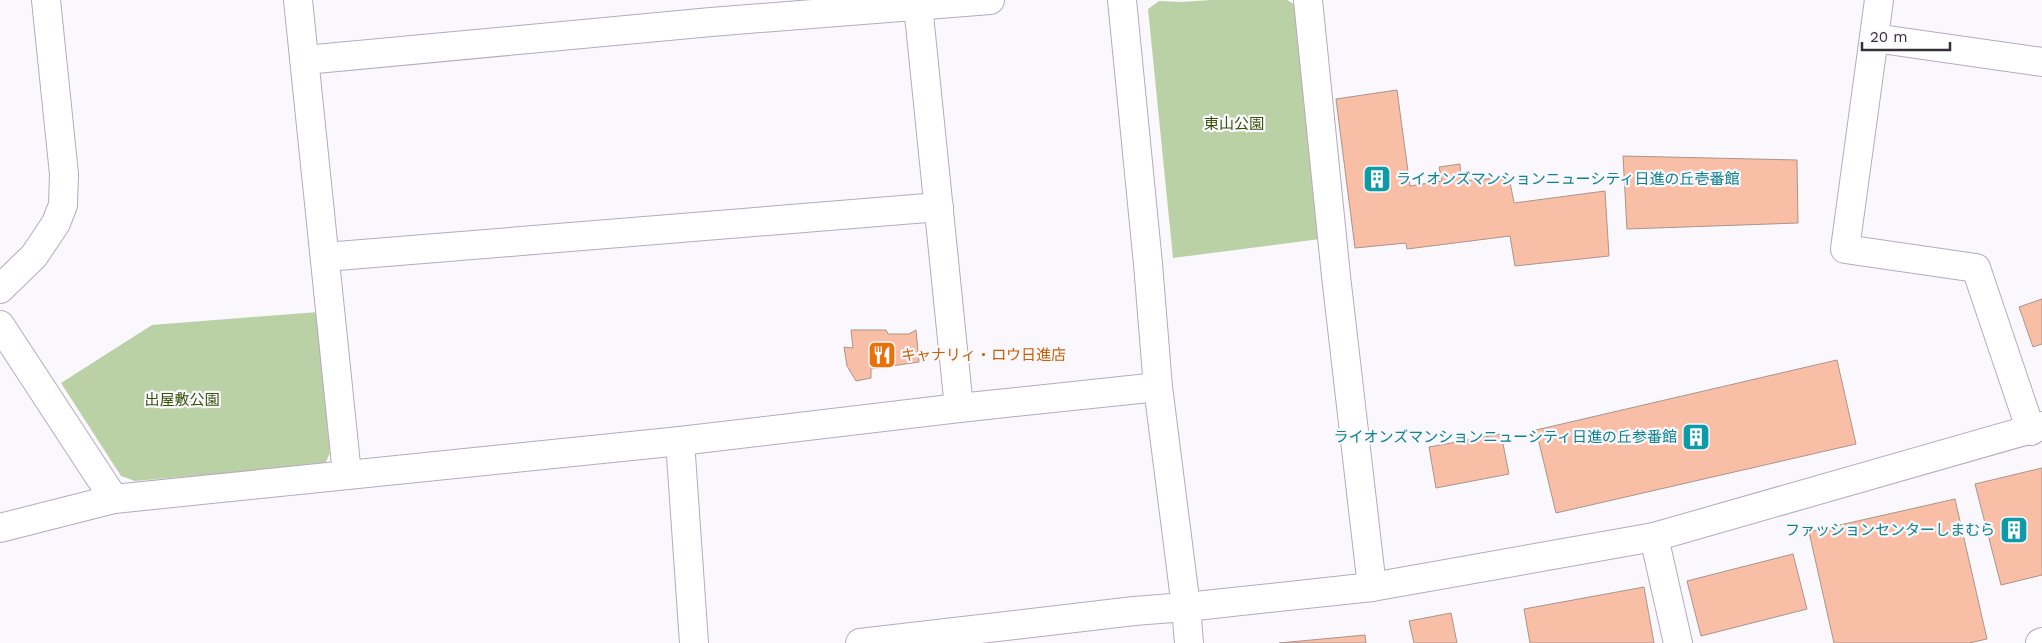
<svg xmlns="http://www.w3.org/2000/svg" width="2042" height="643" font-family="'Work Sans','Noto Sans JP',sans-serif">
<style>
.green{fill:#bad0a5}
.building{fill:#f9bfa6;stroke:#ab948b}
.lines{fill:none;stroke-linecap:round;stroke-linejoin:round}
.minor-casing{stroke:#b6aabe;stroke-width:30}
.tertiary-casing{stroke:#b6aabe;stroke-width:30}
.minor{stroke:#fff;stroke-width:28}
.tertiary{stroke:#fff;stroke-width:28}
.labels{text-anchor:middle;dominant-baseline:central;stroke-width:4.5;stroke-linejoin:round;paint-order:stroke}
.park-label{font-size:15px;fill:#355306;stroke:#faf8fc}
.culture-label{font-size:15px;fill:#0d838f;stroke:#faf8fc;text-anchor:end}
.food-label{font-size:15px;fill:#c56008;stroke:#faf8fc;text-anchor:start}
</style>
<rect width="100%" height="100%" fill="#faf8fc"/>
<g class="green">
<polygon points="1212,0 1287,0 1297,6 1320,239 1173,258 1148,9 1159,1 1181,2"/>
<polygon points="318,312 330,453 325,464 135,481 121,476 61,383 152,325"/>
</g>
<g class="building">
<polygon points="1397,90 1410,186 1442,181 1439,167 1460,164 1461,181 1509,177 1514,203 1605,191 1609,256 1515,266 1510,236 1407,249 1406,243 1355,248 1336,99"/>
<polygon points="1623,156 1797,160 1798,223 1627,229"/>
<polygon points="2042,299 2042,344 2033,347 2019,307"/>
<polygon points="851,330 886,330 888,334 909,334 916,330 919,362 871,369 871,378 856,381 847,366 844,347 853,348"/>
<polygon points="1837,360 1856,444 1556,513 1536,430"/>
<polygon points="1501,434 1509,474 1436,488 1429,447"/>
<polygon points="2042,468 2042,575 2001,585 1975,484"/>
<polygon points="1955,499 1987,639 1969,643 1834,643 1809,532"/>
<polygon points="1793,554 1807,609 1701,636 1687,581"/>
<polygon points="1644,587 1654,643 1530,643 1524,609"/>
<polygon points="1451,613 1457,643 1414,643 1409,621"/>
<polygon points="1365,635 1366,643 1279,643"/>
</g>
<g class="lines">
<defs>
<g id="minor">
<polyline points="298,0 347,474"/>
<polyline points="1122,0 1148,264 1158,387 1186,607 1189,643"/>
<polyline points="1308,0 1336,276 1372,587"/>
<polyline points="1879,0 1845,249 1976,268 2031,431"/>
<polyline points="918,5 959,408"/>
<polyline points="1874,38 2042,62"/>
<polyline points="305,60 711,22 990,0"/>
<polyline points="325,257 939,207"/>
<polyline points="0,289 34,256 56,223 63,205 64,174 46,0"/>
<polyline points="0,325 114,499"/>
<polyline points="680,441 694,643"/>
<polyline points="0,528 114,499 680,441 959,408 1158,387"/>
<polyline points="1654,537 1678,643"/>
<polyline points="2040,643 2042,642"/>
</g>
<polyline id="tertiary" points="860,643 1134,611 1186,607 1372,587 1654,537 2042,426"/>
</defs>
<use href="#minor" class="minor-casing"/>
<use href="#tertiary" class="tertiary-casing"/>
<use href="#minor" class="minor"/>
<use href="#tertiary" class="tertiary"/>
</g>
<defs>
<symbol id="building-square" viewBox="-11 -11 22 22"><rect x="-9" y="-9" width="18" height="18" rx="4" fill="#0f9aa8" stroke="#faf8fc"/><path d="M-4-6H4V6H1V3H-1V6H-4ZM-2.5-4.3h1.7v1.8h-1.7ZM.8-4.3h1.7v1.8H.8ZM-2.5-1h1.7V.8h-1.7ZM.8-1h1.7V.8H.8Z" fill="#fff"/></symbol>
<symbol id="restaurant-square" viewBox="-11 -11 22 22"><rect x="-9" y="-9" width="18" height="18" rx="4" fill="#e8710a" stroke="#faf8fc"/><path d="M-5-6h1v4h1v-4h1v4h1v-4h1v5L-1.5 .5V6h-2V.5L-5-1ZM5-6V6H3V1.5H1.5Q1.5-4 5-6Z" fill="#fff"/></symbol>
</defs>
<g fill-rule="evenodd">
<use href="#building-square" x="1361" y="163" width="32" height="32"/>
<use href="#restaurant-square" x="866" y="339" width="32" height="32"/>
<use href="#building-square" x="1680" y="421" width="32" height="32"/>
<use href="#building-square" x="1998" y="514" width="32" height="32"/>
</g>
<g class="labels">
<g class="park-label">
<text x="1234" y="124">東山公園</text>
<text x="182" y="400">出屋敷公園</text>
</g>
<g class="culture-label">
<text x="1396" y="179" text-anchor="start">ライオンズマンションニューシティ日進の丘壱番館</text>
<text x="1677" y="437">ライオンズマンションニューシティ日進の丘参番館</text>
<text x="1995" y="530">ファッションセンターしまむら</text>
</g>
<g class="food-label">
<text x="901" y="355">キャナリィ・ロウ日進店</text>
</g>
</g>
<path d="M1862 42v8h88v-8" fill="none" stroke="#343038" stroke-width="2.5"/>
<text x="1870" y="42" font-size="15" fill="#343038" stroke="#faf8fc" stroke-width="4" paint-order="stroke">20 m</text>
</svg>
